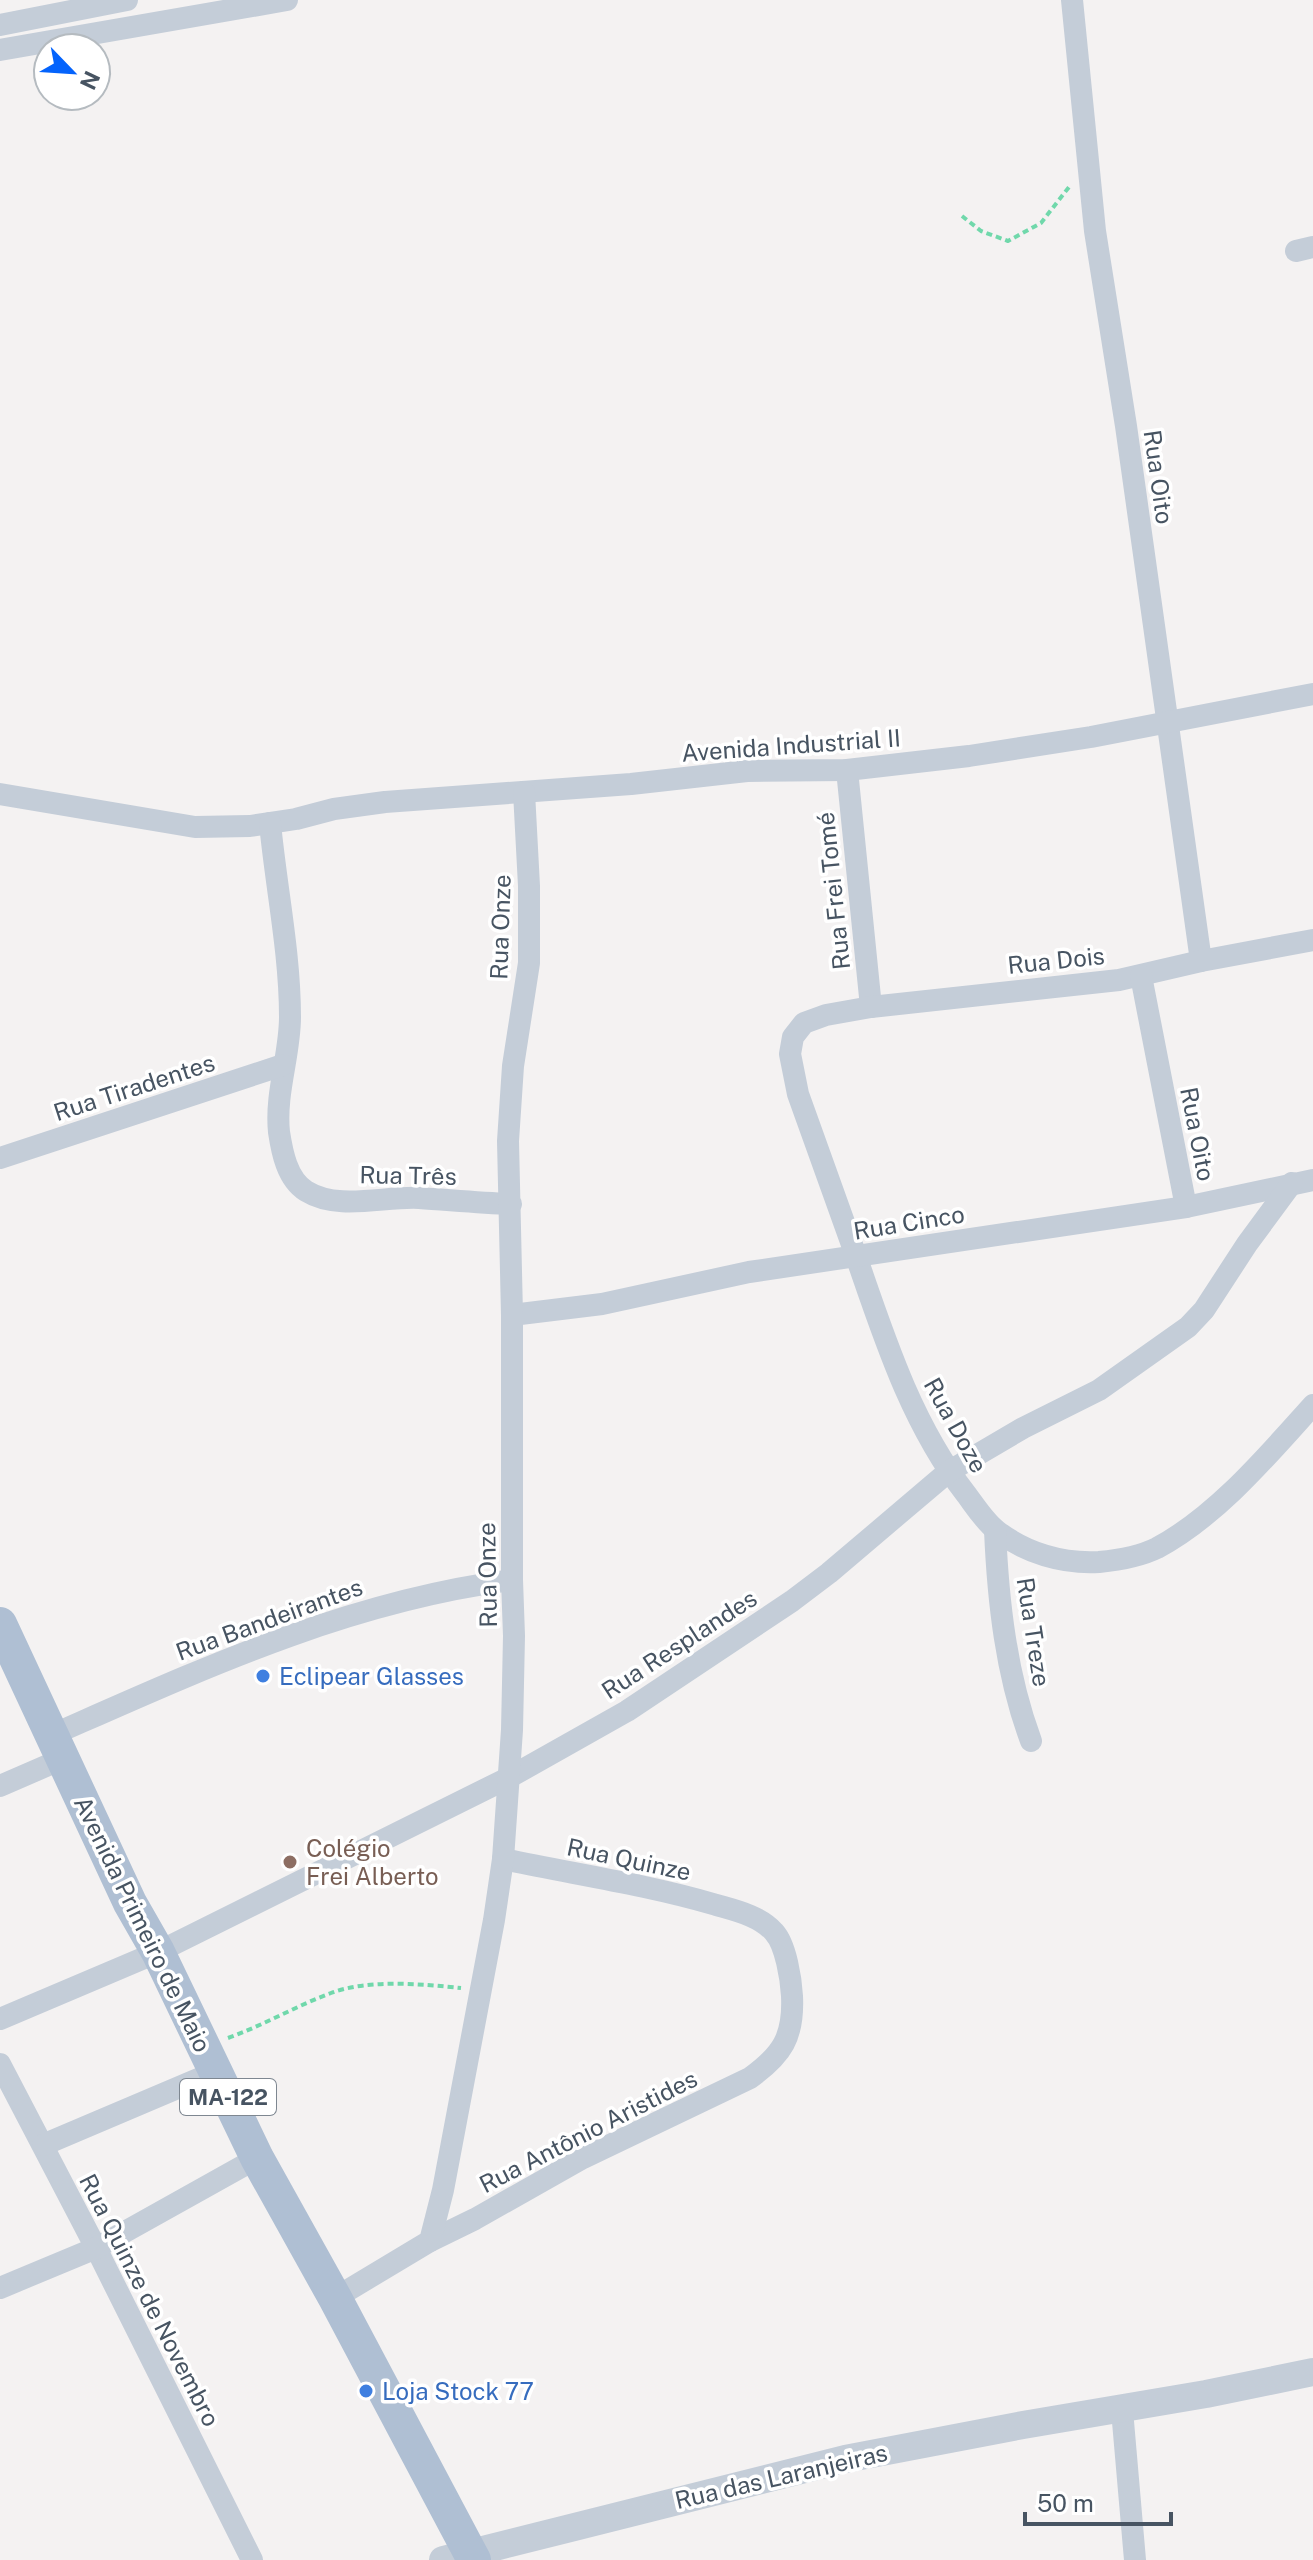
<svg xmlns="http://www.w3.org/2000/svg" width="1313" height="2560" font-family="'Public Sans',sans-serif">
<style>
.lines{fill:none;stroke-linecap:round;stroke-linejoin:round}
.path{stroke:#70d8ab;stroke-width:4;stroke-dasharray:6 4;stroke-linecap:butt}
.minor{stroke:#c4cdd8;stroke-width:22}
.tertiary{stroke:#c4cdd8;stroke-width:28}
.primary{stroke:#afbfd3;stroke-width:34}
.shop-dot{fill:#3f7fe0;stroke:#fff;stroke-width:3}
.education-dot{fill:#8d6e63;stroke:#fff;stroke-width:3}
.labels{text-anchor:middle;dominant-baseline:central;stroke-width:7;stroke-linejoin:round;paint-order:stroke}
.shield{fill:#fff;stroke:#7e8791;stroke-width:2}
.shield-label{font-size:22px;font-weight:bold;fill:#475462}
.street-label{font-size:24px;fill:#475462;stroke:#fff}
.shop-label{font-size:24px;fill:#366cbe;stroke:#fff;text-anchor:start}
.education-label{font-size:24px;fill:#785e54;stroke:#fff;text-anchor:start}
</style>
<rect width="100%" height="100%" fill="#f4f2f2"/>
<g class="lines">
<g class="path">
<polyline points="962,216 981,231 1008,241 1041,223 1069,187"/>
<path d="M228 2038C264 2025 296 2006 331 1993 368 1979 422 1984 461 1988"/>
</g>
<g class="minor">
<polyline points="1072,0 1095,231 1126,426 1201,961"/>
<polyline points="0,25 127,0"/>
<polyline points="0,50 287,0"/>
<polyline points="1296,251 1313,247"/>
<polyline points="847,770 871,1007"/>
<polyline points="0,794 195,827 250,826 296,819 334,809 385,802 631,784 747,771 847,770 969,756 1091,737 1313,694"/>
<path d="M270 823C276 887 290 952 290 1017 290 1055 275 1093 279 1132 282 1152 287 1179 306 1191 338 1211 384 1196 419 1198 450 1200 480 1203 511 1204"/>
<path d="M1313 940 1201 961 1119 980 871 1007 826 1015 804 1023 793 1037 790 1054 798 1094C817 1147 836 1200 855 1253 884 1337 911 1423 966 1494 975 1506 985 1522 997 1531 1026 1553 1062 1564 1099 1562 1119 1560 1139 1557 1157 1548 1217 1516 1268 1455 1313 1405"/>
<polyline points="1141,976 1186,1207"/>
<polyline points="0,1158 283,1065"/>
<polyline points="512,1315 602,1304 749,1272 1186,1207 1313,1180"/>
<path d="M995 1530C998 1601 1006 1674 1031 1741"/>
<path d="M52 1735C202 1669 348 1601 512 1580"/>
<polyline points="0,1786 62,1759"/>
<polyline points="0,2019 158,1952 508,1778 627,1711 792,1601 829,1573 948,1472 1023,1428 1099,1390 1188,1327 1204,1310 1247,1244 1292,1183"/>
<polyline points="0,2064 96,2248 252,2560"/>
<polyline points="43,2145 215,2072"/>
<path d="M430 2241 475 2219 583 2158 750 2078C782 2055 794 2037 792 1996 791 1979 786 1945 774 1932 759 1915 733 1910 713 1904 644 1884 573 1874 503 1859"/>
<polyline points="0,2288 96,2248 257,2158"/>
<polyline points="335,2298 430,2241 443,2190 494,1920 503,1859 512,1730 514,1636 512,1580 512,1315 508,1141 513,1066 529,963 529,886 524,792"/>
<polyline points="1122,2410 1135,2560"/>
</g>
<polyline class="tertiary" points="443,2560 845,2459 1023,2425 1206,2394 1313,2372"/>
<polyline class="primary" points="0,1624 130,1903 158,1952 257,2158 335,2298 474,2560"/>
</g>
<g class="shop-dot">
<circle cx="263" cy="1676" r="8"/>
<circle cx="366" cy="2391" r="8"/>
</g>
<circle class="education-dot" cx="290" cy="1862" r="8"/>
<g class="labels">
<rect class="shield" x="180" y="2079" width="96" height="36" rx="6"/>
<g class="shield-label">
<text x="228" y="2097">MA-122</text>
</g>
<g class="street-label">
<text transform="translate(1159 477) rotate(82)">Rua Oito</text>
<text transform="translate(791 745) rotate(-4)">Avenida Industrial II</text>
<text transform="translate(833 891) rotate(-96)">Rua Frei Tomé</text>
<text transform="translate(500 927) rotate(-88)">Rua Onze</text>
<text transform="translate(1056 960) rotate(-6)">Rua Dois</text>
<text transform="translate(134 1087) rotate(-18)">Rua Tiradentes</text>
<text transform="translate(1198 1134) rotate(79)">Rua Oito</text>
<text transform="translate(408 1175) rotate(1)">Rua Três</text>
<text transform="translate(909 1222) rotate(-9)">Rua Cinco</text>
<text transform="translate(956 1425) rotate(61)">Rua Doze</text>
<text transform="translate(487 1575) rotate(-91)">Rua Onze</text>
<text transform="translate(269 1619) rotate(-20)">Rua Bandeirantes</text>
<text transform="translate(1034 1632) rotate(81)">Rua Treze</text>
<text transform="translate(679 1644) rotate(-33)">Rua Resplandes</text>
<text transform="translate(629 1859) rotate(12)">Rua Quinze</text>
<text transform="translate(143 1924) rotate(64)">Avenida Primeiro de Maio</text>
<text transform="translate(588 2131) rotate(-27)">Rua Antônio Aristides</text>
<text transform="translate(150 2300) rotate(63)">Rua Quinze de Novembro</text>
<text transform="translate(781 2476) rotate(-13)">Rua das Laranjeiras</text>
</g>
<g class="shop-label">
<text x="279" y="1676">Eclipear Glasses</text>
<text x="382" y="2391">Loja Stock 77</text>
</g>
<g class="education-label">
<text x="306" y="1848">Colégio<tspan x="306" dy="28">Frei Alberto</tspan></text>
</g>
</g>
<g transform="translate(72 72) rotate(115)"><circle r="38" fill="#ffffff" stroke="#b5bbc0" stroke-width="2"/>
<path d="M0-6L14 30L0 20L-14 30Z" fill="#0463fc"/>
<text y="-12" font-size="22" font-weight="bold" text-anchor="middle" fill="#475462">N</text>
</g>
<path d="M1025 2512v12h146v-12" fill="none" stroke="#475462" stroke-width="4"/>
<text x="1037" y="2512" font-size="24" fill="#475462" stroke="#ffffff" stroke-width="6" paint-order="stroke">50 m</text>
</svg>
